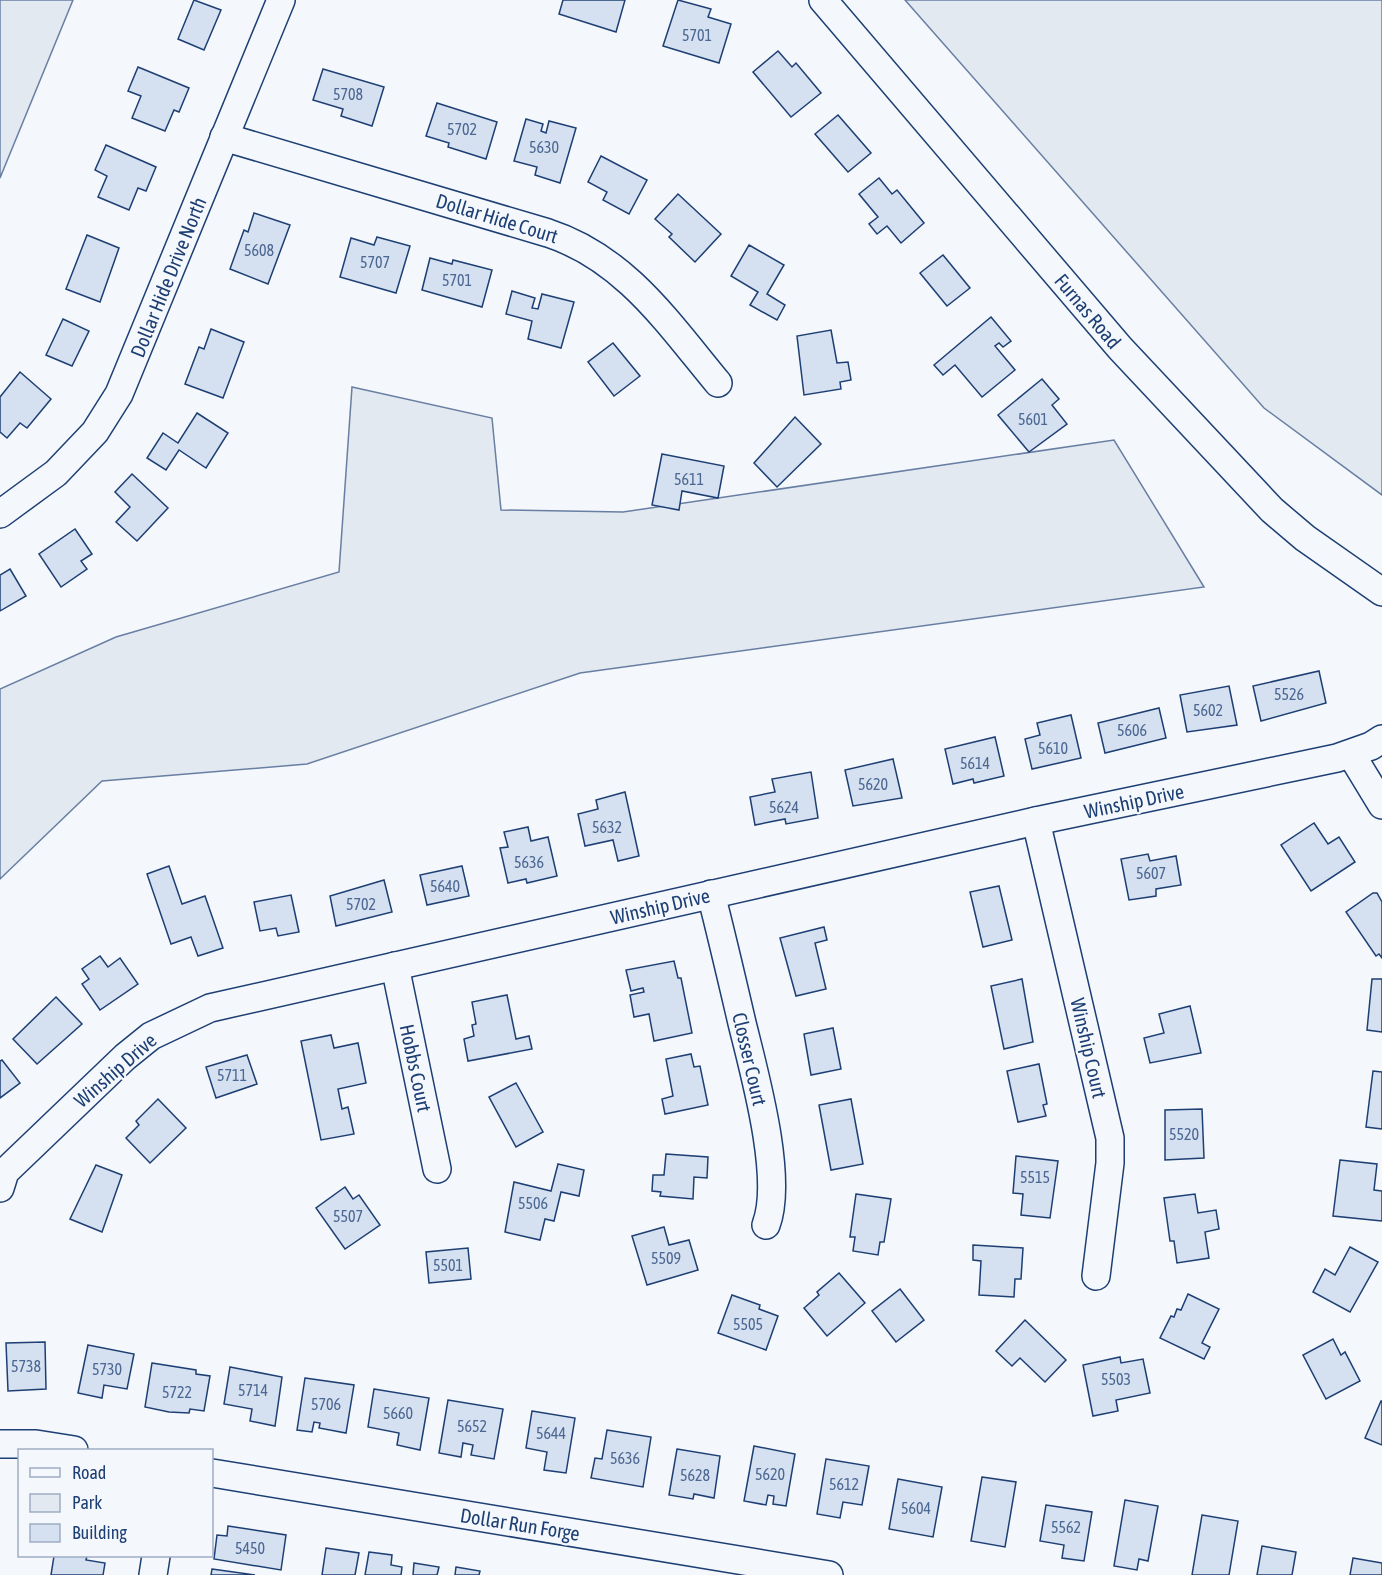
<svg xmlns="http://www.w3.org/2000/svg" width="1382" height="1575" font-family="'Asap Condensed',sans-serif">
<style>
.green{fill:#e3e9f0;stroke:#687fa3;stroke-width:1.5}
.building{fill:#d5e0f0;stroke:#1d3f73;stroke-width:1.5}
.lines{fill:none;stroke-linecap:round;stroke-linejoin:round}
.minor-casing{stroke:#1d3f73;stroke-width:30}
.minor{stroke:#f4f7fb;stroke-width:27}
.labels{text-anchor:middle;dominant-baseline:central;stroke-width:4.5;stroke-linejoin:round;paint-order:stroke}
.number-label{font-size:16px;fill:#4b6792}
.street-label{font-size:20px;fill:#1d3f73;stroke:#f4f7fb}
</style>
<rect width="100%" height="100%" fill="#f4f7fb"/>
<g class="green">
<polygon points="0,0 73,0 0,178"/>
<polygon points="905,0 1382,0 1382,495 1264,408"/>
<polygon points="352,387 492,418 501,510 623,512 1114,440 1204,587 580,673 307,764 102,781 0,879 0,689 116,637 339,572"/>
</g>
<g class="building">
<polygon points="194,0 221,10 204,50 178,39"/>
<polygon points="563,0 625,0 616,32 559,14"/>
<polygon points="678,0 711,9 708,17 731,24 719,63 663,46"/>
<polygon points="778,51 792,67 796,63 821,93 791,117 753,72"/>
<polygon points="138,67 189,88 179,112 174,110 165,131 132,118 141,96 128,91"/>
<polygon points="323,69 384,87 372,126 341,116 343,109 313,100"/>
<polygon points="437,103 497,122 486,159 448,147 449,143 426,136"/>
<polygon points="838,115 871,153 848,172 815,134"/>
<polygon points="526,119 543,124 541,131 546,133 549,121 576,128 560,183 535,175 537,167 514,161"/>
<polygon points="106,145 156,167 146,191 138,188 129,210 98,197 107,176 95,170"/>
<polygon points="601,156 647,180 629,214 603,200 607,192 588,182"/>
<polygon points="879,178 892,194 897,190 924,223 901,243 887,226 877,234 869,224 878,217 859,194"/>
<polygon points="678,194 721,234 695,262 669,237 672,234 655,219"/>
<polygon points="254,213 290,225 268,284 230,269 244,230 248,232"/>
<polygon points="87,235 119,248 100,302 66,289"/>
<polygon points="377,237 410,246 396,293 340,277 351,238 374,245"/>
<polygon points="749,245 784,265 767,294 785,305 777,320 750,305 758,292 731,276"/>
<polygon points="943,255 970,288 947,306 920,273"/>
<polygon points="430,258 452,264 453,260 492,270 482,307 422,290"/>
<polygon points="512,291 535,298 532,308 538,309 542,294 574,302 561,348 528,339 532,321 506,314"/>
<polygon points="991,317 1011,341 1003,347 999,343 995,346 1015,370 982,397 955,365 943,375 934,365"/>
<polygon points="63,319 89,331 72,366 46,355"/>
<polygon points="211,329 244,342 223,398 185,384 199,347 204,349"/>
<polygon points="831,330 837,363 848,362 851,380 840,382 841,389 804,395 797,336"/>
<polygon points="613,343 640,376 614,396 588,362"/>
<polygon points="20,372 51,399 27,428 20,423 7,438 0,432 0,397"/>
<polygon points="1042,379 1059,399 1052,405 1067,424 1029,452 998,415"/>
<polygon points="197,413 228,433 206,468 179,450 166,470 147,458 163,433 178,443"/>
<polygon points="795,417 821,444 777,487 754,463"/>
<polygon points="662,454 724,466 718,498 682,491 679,510 652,505"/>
<polygon points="132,474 168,508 137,541 116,522 130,507 115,492"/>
<polygon points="75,529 92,554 81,561 87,569 61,587 39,554"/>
<polygon points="10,569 26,596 0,611 0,575"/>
<polygon points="1319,671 1326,703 1261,721 1253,686"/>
<polygon points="1229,686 1237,725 1187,732 1180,695"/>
<polygon points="1159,708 1166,738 1105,753 1098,723"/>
<polygon points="1071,715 1081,758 1032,769 1025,739 1040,735 1037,723"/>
<polygon points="995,737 1004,776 974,783 973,779 953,784 945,749"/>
<polygon points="893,759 902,798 853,806 845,770"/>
<polygon points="811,772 818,818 786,824 785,819 755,825 750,797 775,792 772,779"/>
<polygon points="625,792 639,856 618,861 613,840 585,846 578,814 598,809 596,800"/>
<polygon points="1314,823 1328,844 1339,837 1355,862 1311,891 1281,845"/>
<polygon points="528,827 531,841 548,837 557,876 527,883 526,879 508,883 500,848 508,847 504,832"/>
<polygon points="1148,854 1150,861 1176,856 1181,885 1156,889 1156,896 1129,900 1121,859"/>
<polygon points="169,866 182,904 205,896 223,948 198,956 191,937 171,944 147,874"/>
<polygon points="462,866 469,896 427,905 420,875"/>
<polygon points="384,880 392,912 336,926 330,896"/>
<polygon points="999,886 1012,940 983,947 970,892"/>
<polygon points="1373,893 1377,893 1382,902 1382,958 1379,954 1376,956 1346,912"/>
<polygon points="291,895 299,932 278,936 276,928 260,931 254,902"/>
<polygon points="824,927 827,940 815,943 826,989 796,996 780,938"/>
<polygon points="100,956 108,967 120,958 138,984 100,1010 82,984 89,979 82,969"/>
<polygon points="674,961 678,978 681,978 692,1033 654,1041 649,1014 634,1017 630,995 644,992 643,988 631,991 626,970"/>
<polygon points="1022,979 1033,1042 1004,1049 991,986"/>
<polygon points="1372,979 1382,979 1382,1032 1367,1030"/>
<polygon points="507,995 516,1039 529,1036 532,1049 468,1061 464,1039 474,1036 472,1025 476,1024 472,1002"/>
<polygon points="56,997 82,1024 37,1064 13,1039"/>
<polygon points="1190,1006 1201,1053 1150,1063 1144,1038 1164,1033 1159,1014"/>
<polygon points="833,1028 841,1069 811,1075 804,1034"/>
<polygon points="331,1035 334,1048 358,1043 366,1083 338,1089 342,1109 348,1107 354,1134 321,1140 301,1041"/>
<polygon points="691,1054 694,1067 700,1066 708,1105 665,1114 662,1099 673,1096 666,1059"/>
<polygon points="247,1055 257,1084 216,1098 206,1067"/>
<polygon points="2,1060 20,1083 0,1098 0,1061"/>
<polygon points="1039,1064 1047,1104 1043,1105 1046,1116 1018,1122 1007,1071"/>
<polygon points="1373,1071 1382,1072 1382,1129 1366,1127"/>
<polygon points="516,1083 543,1132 516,1147 489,1097"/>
<polygon points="158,1099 186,1128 150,1163 126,1138 139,1125 136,1121"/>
<polygon points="851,1099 863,1164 831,1170 819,1105"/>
<polygon points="1202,1109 1204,1158 1165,1160 1165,1110"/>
<polygon points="666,1154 708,1157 707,1178 694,1177 693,1199 660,1196 661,1192 652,1191 653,1175 664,1175"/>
<polygon points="1016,1156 1058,1161 1050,1218 1021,1215 1023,1194 1013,1193"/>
<polygon points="1340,1160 1377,1164 1374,1190 1382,1191 1382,1221 1333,1216"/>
<polygon points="558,1164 584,1170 579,1196 561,1192 554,1221 545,1219 540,1240 505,1232 514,1182 551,1191"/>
<polygon points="96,1165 122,1175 102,1232 70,1219"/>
<polygon points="345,1187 353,1199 359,1195 380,1225 345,1249 316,1208"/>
<polygon points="856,1194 891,1199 884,1242 880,1242 878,1255 853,1251 855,1237 850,1237"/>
<polygon points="1195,1194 1198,1213 1216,1210 1219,1229 1205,1232 1209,1258 1177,1263 1174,1241 1170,1241 1164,1198"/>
<polygon points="664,1227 669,1245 689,1240 698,1270 647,1285 632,1236"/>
<polygon points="973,1245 1023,1248 1021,1279 1015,1279 1014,1297 979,1295 981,1261 973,1260"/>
<polygon points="1350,1247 1378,1262 1350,1312 1313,1292 1325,1269 1335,1275"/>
<polygon points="468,1248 471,1279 429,1283 426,1252"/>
<polygon points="839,1273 865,1303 827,1336 804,1308 819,1295 817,1292"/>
<polygon points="900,1289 924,1320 896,1342 872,1311"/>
<polygon points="1188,1294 1219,1309 1202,1343 1210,1347 1204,1359 1160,1338 1171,1316 1174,1317 1177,1309 1181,1310"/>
<polygon points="732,1295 760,1305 759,1309 778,1316 766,1350 718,1333"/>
<polygon points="1025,1320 1066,1360 1045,1382 1020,1358 1012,1366 996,1351"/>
<polygon points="1333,1339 1341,1355 1345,1352 1360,1381 1326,1399 1303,1355"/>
<polygon points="45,1342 46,1389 8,1391 6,1343"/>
<polygon points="88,1345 134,1354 127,1389 104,1385 102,1398 78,1393"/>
<polygon points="1120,1357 1121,1363 1143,1359 1150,1393 1116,1400 1118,1411 1093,1416 1083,1365"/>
<polygon points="152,1363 196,1370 196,1374 210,1376 204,1411 190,1409 189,1413 169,1412 145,1407"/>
<polygon points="230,1367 282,1377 275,1426 250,1421 252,1409 224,1404"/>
<polygon points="305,1378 354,1385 346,1433 319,1428 320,1423 314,1422 312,1432 297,1430"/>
<polygon points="374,1389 429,1398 420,1450 397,1445 399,1433 368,1427"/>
<polygon points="448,1400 503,1409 494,1459 471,1455 473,1445 463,1443 461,1457 439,1453"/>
<polygon points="1381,1401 1382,1401 1382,1445 1365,1438"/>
<polygon points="532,1411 575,1418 566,1473 544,1470 547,1452 526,1448"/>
<polygon points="607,1430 651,1437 643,1487 591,1478 595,1458 602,1459"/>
<polygon points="754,1446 795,1454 786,1506 773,1504 774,1496 768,1495 766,1505 744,1501"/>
<polygon points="677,1449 720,1456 714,1498 694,1494 693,1499 669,1495"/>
<polygon points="826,1459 869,1466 862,1505 843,1502 840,1518 817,1514"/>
<polygon points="982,1477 1016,1482 1005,1547 971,1541"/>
<polygon points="898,1479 942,1487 933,1537 889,1529"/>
<polygon points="1125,1500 1158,1506 1148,1561 1139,1559 1137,1570 1114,1566"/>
<polygon points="1046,1505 1092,1512 1084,1561 1062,1558 1064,1545 1040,1541"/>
<polygon points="1202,1515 1238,1521 1229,1575 1192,1575"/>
<polygon points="228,1526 286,1535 281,1570 214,1559 217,1535 227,1536"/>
<polygon points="1262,1546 1296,1552 1292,1575 1257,1575"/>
<polygon points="326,1548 359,1553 355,1575 322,1575"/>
<polygon points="369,1552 392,1555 391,1565 402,1567 401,1575 365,1575"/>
<polygon points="54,1556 87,1556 86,1560 105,1563 103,1575 51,1575"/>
<polygon points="1353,1558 1382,1563 1382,1575 1350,1575"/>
<polygon points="414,1563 439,1567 437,1575 413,1575"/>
<polygon points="456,1567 480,1571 479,1575 455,1575"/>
<polygon points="212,1569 255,1575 211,1575"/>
</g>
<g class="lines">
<defs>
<g id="minor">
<polyline points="823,0 1120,348 1272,510 1305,538 1382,592"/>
<path d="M224 137 548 233C625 258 668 323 718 383"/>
<polyline points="0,514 56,473 95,432 119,394 281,0"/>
<polyline points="1351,754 1382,805"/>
<polyline points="1036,821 1110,1138 1110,1163 1096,1276"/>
<path d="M711 894C722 937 732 980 742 1023 754 1072 784 1178 766 1225"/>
<polyline points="395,966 437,1169"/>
<polyline points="0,1188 5,1172 125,1057 151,1036 210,1008 1036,821 1337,758 1371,746 1382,739"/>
<polyline points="0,1444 36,1444 74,1450"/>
<polyline points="212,1473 829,1575"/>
<polyline points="153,1575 156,1556"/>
</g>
</defs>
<use href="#minor" class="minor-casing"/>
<use href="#minor" class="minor"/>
</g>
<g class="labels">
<g class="number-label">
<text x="697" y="35">5701</text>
<text x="348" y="94">5708</text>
<text x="462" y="129">5702</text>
<text x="544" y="147">5630</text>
<text x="259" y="250">5608</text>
<text x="375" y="262">5707</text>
<text x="457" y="280">5701</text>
<text x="1033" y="419">5601</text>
<text x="689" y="479">5611</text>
<text x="1289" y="694">5526</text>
<text x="1208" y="710">5602</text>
<text x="1132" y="730">5606</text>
<text x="1053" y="748">5610</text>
<text x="975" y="763">5614</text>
<text x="873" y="784">5620</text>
<text x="784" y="807">5624</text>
<text x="607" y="827">5632</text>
<text x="529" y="862">5636</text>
<text x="1151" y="873">5607</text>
<text x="445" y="886">5640</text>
<text x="361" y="904">5702</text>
<text x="232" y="1075">5711</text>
<text x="1184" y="1134">5520</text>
<text x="1035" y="1177">5515</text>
<text x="533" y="1203">5506</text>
<text x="348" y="1216">5507</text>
<text x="666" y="1258">5509</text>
<text x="448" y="1265">5501</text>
<text x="748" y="1324">5505</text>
<text x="26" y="1366">5738</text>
<text x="107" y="1369">5730</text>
<text x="1116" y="1379">5503</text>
<text x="253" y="1390">5714</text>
<text x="177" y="1392">5722</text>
<text x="326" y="1404">5706</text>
<text x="398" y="1413">5660</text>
<text x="472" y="1426">5652</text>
<text x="551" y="1433">5644</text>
<text x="625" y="1458">5636</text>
<text x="770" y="1474">5620</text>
<text x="695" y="1475">5628</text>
<text x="844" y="1484">5612</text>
<text x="916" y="1508">5604</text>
<text x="1066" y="1527">5562</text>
<text x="250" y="1548">5450</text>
</g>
<g class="street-label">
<text transform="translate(497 218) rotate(17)">Dollar Hide Court</text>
<text transform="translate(168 277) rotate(-68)">Dollar Hide Drive North</text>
<text transform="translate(1088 311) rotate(50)">Furnas Road</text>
<text transform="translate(1134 801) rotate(-12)">Winship Drive</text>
<text transform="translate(660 906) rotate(-13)">Winship Drive</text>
<text transform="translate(1089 1048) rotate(77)">Winship Court</text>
<text transform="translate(750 1059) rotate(77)">Closser Court</text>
<text transform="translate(416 1068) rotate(78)">Hobbs Court</text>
<text transform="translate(115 1070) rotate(-41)">Winship Drive</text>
<text transform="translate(520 1524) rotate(9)">Dollar Run Forge</text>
</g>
</g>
<rect x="18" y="1449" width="195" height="108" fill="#f4f7fb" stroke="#9eadc5" stroke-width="1.5"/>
<rect x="30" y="1468" width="30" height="9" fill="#f4f7fb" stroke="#9eadc5" stroke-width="1.5"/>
<text x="72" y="1479" font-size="18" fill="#1d3f73">Road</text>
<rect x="30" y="1494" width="30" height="18" fill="#e3e9f0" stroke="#9eadc5" stroke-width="1.5"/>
<text x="72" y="1509" font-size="18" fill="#1d3f73">Park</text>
<rect x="30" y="1524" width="30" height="18" fill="#d5e0f0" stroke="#9eadc5" stroke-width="1.5"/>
<text x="72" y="1539" font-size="18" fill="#1d3f73">Building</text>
</svg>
